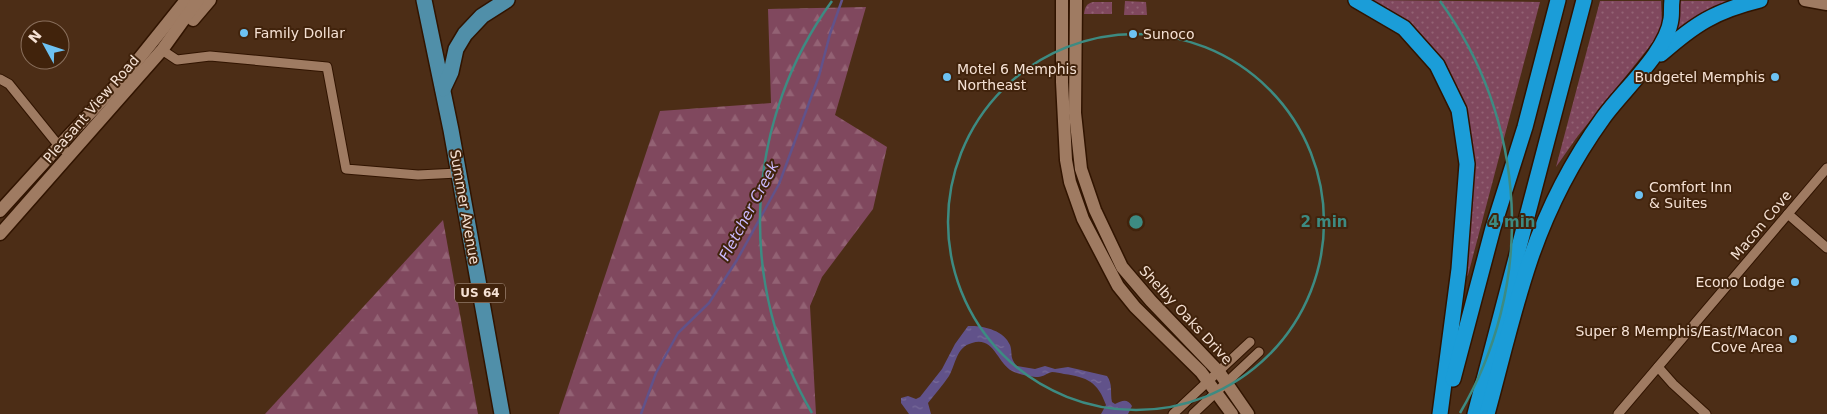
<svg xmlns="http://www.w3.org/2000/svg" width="1827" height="414" font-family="'DejaVu Sans',sans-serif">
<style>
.grass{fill:url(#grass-dots)}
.forest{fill:url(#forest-firs)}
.water{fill:url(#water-ripples)}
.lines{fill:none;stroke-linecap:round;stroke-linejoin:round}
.stream{stroke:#61528a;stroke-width:2.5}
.street-casing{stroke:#311400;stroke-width:11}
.secondary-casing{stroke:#311400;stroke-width:15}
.primary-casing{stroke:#311400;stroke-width:18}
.highway-casing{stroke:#311400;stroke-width:18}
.street{stroke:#9f7b62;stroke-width:9}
.secondary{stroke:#9f7b62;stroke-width:12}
.primary{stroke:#508fa9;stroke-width:15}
.highway{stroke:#1b9dd8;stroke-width:15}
.ring{fill:none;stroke:#3d8b82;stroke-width:2.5}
.poi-dot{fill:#6dc2f3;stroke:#41230c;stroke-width:2}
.labels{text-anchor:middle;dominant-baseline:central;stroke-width:4;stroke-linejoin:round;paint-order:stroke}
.shield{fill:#41230c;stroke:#bfa898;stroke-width:1}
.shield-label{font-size:12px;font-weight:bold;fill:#f5e1d4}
.poi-label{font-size:14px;fill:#f5e1d4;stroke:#41230c;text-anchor:start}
.street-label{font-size:14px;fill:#f5e1d4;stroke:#41230c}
.water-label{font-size:15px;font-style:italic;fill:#cbbbff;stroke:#41230c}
.centre{fill:#3d8b82;stroke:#41230c;stroke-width:2.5}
.ring-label{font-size:15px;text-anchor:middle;font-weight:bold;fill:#3d8b82;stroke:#41230c;stroke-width:4;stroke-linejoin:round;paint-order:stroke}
</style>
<defs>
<pattern id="grass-dots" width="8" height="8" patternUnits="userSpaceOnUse" patternTransform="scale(1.25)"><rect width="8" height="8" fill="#80485e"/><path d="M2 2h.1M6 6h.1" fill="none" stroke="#936274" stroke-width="1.8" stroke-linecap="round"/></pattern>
<pattern id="forest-firs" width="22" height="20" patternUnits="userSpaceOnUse" patternTransform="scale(1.25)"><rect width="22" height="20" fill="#80485e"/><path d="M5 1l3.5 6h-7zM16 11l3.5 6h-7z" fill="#936274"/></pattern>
<pattern id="water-ripples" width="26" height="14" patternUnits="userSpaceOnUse" patternTransform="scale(1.25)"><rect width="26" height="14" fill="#61528a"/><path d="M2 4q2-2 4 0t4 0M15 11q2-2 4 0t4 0" fill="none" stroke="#786b9a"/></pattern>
</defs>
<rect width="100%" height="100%" fill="#4c2d16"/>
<g class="grass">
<polygon points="1367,0 1540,2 1468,275 1466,277 1473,172 1434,53"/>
<polygon points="1125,1 1146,2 1147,15 1124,15"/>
<polygon points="1600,1 1661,1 1662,25 1658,36 1577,137 1556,167"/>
<polygon points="1677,1 1733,1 1674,34"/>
<path d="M1093 2H1112V14H1084C1085 7 1086 4 1093 2Z"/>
</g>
<g class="forest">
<polygon points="866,7 835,115 887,147 873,209 822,277 810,306 816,414 559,414 660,111 771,103 768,9"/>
<polygon points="443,220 478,414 265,414"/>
</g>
<path class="water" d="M968 326C982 325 1004 330 1010 345 1013 354 1009 357 1017 366L1035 369 1045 366 1055 369 1068 367 1107 376C1113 384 1110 393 1112 402L1115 404C1122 401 1127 398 1132 406L1128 414H1101L1106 405C1098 382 1087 377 1064 374 1060 373 1056 372 1052 372 1047 373 1043 377 1038 377 1032 377 1018 374 1012 371 997 363 994 336 972 343 956 347 956 364 949 376 943 385 935 394 928 403L931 414H909L901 403V398L908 396 916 399 920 397 942 369 955 344Z"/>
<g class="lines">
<polyline class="stream" points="641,414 656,373 678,333 709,303 737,260 779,184 819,76 830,34 842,0"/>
<defs>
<g id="street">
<polyline points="162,50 177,60 210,56 327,67 346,169 418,175 458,173"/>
<polyline points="0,79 9,84 59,146 71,155"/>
<polyline points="1788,214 1827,248"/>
<polyline points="1658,367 1673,384 1706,414"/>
<polyline points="1173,414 1250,342"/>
<polyline points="1193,414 1259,352"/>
<polyline points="1618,414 1827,168"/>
</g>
<g id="secondary">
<polyline points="1062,0 1062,82 1066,160 1070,182 1083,219 1118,286 1135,307 1201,372 1232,414"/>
<polyline points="1076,0 1075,113 1081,169 1095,210 1122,267 1151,301 1219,372 1248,414"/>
<polyline points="1805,0 1827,4"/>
<polyline points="193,20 210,0"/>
<polyline points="0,211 59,146 125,76 186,0"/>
<polyline points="0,234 162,50 198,0"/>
</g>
<g id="primary">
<polyline points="424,0 451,130 502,414"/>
<polyline points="443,89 451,72 456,49 465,34 482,16 507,0"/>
</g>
<g id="highway">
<polyline points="1356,0 1404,28 1437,65 1459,110 1467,164 1459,269 1440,414"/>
<path d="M1661 54C1695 24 1715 11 1760 0"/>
<polyline points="1453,379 1493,228 1525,127 1558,0"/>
<polyline points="1475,414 1584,0"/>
<path d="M1487 414C1501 363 1513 310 1530 260 1547 210 1572 161 1603 118 1622 91 1667 52 1671 19 1672 13 1671 6 1672 0"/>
</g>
</defs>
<use href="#street" class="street-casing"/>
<use href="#secondary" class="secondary-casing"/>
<use href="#primary" class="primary-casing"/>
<use href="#highway" class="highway-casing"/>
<use href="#street" class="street"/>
<use href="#secondary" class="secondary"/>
<use href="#primary" class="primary"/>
<use href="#highway" class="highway"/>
</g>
<g class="ring">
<circle cx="1136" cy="222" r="188"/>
<path d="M812 413A376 376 0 0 1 832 1M1440 1A376 376 0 0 1 1460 413"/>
</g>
<g class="poi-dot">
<circle cx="244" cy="33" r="5"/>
<circle cx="1133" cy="34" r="5"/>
<circle cx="947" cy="77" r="5"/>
<circle cx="1775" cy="77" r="5"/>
<circle cx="1639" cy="195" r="5"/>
<circle cx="1795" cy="282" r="5"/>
<circle cx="1793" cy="339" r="5"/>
</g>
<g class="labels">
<rect class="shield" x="455" y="283.5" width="50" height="19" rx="4"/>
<g class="shield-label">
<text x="480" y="293">US 64</text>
</g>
<g class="poi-label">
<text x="254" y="33">Family Dollar</text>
<text x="1143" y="34">Sunoco</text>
<text x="957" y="69">Motel 6 Memphis<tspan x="957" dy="16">Northeast</tspan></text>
<text x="1765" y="77" text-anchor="end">Budgetel Memphis</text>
<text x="1649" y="187">Comfort Inn<tspan x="1649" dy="16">&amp; Suites</tspan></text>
<text x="1785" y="282" text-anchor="end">Econo Lodge</text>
<text x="1783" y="331" text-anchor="end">Super 8 Memphis/East/Macon<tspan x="1783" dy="16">Cove Area</tspan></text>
</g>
<g class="street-label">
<text transform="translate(91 109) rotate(-49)">Pleasant View Road</text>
<text transform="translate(465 207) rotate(80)">Summer Avenue</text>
<text transform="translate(1761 225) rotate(-50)">Macon Cove</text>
<text transform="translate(1186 315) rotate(47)">Shelby Oaks Drive</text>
</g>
<g class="water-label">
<text transform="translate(749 211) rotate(-62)">Fletcher Creek</text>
</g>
</g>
<circle cx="1136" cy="222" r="8" class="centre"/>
<g class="ring-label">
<text x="1324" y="227">2 min</text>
<text x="1512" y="227">4 min</text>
</g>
<g transform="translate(45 45) rotate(310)"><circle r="24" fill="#41230c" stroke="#896f5c"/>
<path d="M0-4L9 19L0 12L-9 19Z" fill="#6dc2f3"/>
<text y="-8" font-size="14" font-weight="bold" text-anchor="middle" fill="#f5e1d4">N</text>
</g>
</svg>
